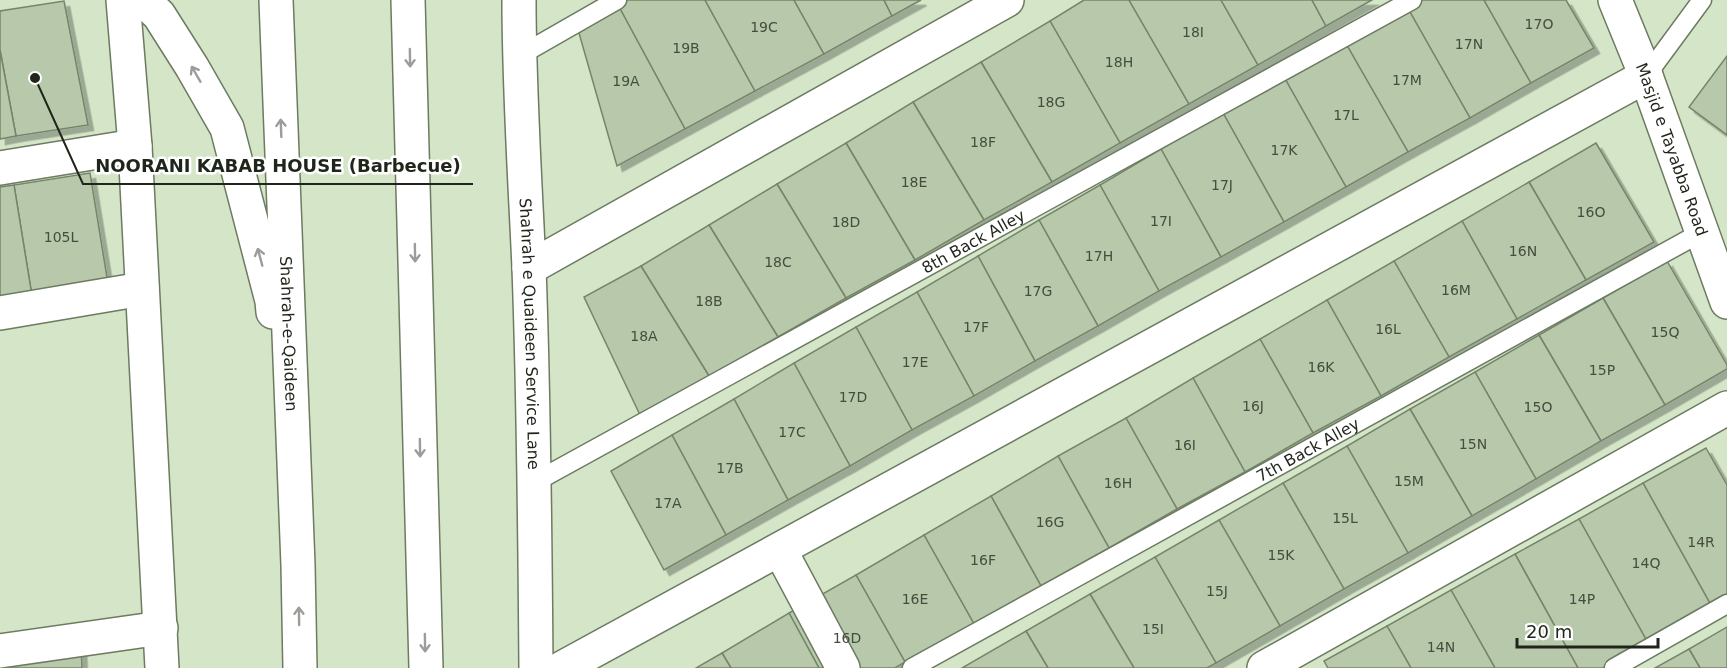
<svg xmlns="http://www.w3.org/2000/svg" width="1727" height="668" font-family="'DejaVu Sans',sans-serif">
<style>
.building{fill:#b7c8ab;stroke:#76856a;stroke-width:1.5;filter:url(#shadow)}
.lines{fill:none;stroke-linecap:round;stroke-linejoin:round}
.lane-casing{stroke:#6c7b61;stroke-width:21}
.street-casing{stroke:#6c7b61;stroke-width:36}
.primary-casing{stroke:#6c7b61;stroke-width:36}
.lane{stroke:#fff;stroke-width:18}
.street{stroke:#fff;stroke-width:33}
.primary{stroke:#fff;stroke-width:33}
.oneway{stroke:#9a9d98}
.labels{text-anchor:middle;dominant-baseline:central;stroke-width:5;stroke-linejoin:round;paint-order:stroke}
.number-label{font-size:14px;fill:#454e3e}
.street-label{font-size:16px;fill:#1f251a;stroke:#fff}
.leader{fill:none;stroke:#1f251a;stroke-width:2}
.callout-dot{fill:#1f251a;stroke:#fff;stroke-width:2}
.callout-label{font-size:18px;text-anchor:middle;font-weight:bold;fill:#1f251a;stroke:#fff;stroke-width:5;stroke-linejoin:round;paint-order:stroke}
</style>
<defs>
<filter id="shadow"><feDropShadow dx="5.5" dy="5.5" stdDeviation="0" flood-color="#0004"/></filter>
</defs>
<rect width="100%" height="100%" fill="#d4e5c8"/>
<g class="building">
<polygon points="627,0 705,0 755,91 685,129 618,5"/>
<polygon points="705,0 794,0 824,54 755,91"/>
<polygon points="794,0 884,0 892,16 824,54"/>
<polygon points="884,0 921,0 892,16"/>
<polygon points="1084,0 1129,0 1189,104 1120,143 1050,21"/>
<polygon points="1129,0 1221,0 1258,65 1189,104"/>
<polygon points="1221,0 1312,0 1326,26 1258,65"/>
<polygon points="1312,0 1372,0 1326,26"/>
<polygon points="1415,0 1484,0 1531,83 1470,118 1406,5"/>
<polygon points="1484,0 1566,0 1594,48 1531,83"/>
<polygon points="64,1 88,125 16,136 0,50 0,11"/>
<polygon points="618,5 685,129 617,166 579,33"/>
<polygon points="1406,5 1470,118 1408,152 1345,42"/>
<polygon points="1050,21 1120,143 1052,182 981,62"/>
<polygon points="1345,42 1408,152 1346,187 1284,77"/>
<polygon points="0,50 16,136 0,139"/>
<polygon points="1727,56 1727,135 1689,107"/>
<polygon points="981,62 1052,182 984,220 913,102"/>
<polygon points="1284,77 1346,187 1284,222 1223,113"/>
<polygon points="913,102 984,220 915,260 846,143"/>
<polygon points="1223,113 1284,222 1221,257 1161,149"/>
<polygon points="846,143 915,260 846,298 777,184"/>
<polygon points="1596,143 1654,242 1586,280 1529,182"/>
<polygon points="1161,149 1221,257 1159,291 1100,185"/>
<polygon points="90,173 109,290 33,302 14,185"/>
<polygon points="1529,182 1586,280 1517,319 1462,221"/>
<polygon points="777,184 846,298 778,337 709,225"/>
<polygon points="14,185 33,302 0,307 0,187"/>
<polygon points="1100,185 1159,291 1098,326 1039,220"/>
<polygon points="1039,220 1098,326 1035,361 978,256"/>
<polygon points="1462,221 1517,319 1449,357 1394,261"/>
<polygon points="709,225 778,337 709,376 641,266"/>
<polygon points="978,256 1035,361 974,396 917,292"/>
<polygon points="1394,261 1449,357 1381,396 1327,300"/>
<polygon points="1667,261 1727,365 1727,369 1665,405 1603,298"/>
<polygon points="641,266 709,376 640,415 584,297"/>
<polygon points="917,292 974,396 912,430 856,327"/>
<polygon points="1603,298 1665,405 1601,441 1539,335"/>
<polygon points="1327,300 1381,396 1313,433 1260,339"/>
<polygon points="856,327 912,430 850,466 794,363"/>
<polygon points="1539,335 1601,441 1536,479 1475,372"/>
<polygon points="1260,339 1313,433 1245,472 1193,378"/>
<polygon points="794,363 850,466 788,500 734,399"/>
<polygon points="1475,372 1536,479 1472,516 1410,409"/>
<polygon points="1193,378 1245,472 1177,509 1126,418"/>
<polygon points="734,399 788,500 726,535 672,435"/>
<polygon points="1410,409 1472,516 1408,553 1347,446"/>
<polygon points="1126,418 1177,509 1109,548 1058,456"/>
<polygon points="672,435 726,535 664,570 611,471"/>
<polygon points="1347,446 1408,553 1344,589 1283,483"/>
<polygon points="1706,448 1727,485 1727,599 1712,607 1643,483"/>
<polygon points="1058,456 1109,548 1041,586 991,496"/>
<polygon points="1283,483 1344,589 1280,626 1219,520"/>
<polygon points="1643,483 1712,607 1648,643 1579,519"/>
<polygon points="991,496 1041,586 974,624 924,535"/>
<polygon points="1579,519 1648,643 1603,668 1578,668 1515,554"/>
<polygon points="1219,520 1280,626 1216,663 1155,557"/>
<polygon points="924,535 974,624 905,662 856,575"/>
<polygon points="1515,554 1578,668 1495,668 1451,590"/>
<polygon points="1155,557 1216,663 1207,668 1134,668 1090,594"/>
<polygon points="856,575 905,662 895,668 819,668 789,613"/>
<polygon points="1451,590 1495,668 1411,668 1387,626"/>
<polygon points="1090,594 1134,668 1048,668 1026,631"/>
<polygon points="789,613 819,668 731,668 722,653"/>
<polygon points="1387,626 1411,668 1328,668 1324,661"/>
<polygon points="1727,627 1727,668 1700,668 1689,649"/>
<polygon points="1026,631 1048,668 962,668"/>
<polygon points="81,643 82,668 0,668 0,662"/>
<polygon points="1689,649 1700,668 1655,668"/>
<polygon points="722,653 731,668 696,668"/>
</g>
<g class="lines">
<defs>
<g id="lane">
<polyline points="519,56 617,0"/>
<polyline points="1646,76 1702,0"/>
<path id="s1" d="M535 482 1412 0"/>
<path id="s2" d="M912 668 1702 232"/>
<polyline points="1614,668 1727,604"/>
</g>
<g id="street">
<polyline points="123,0 135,146 162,668"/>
<path id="s3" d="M519 0C519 89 525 179 529 268 534 401 535 535 536 668"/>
<path id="s4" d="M1615 0 1646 76 1727 302"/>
<polyline points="0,168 135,146"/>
<polyline points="529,268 1007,0"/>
<polyline points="0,313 142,289"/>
<polyline points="780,550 843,668"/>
<polyline points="0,651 161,628"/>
<polyline points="562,668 1646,76"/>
<polyline points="1264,668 1727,408"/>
</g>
<g id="primary">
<polyline points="143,0 159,15 192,67 227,128 272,301 273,312"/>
<path id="s5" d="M276 0 298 565 300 668"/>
<polyline points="408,0 426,668"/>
</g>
</defs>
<use href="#lane" class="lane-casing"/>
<use href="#street" class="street-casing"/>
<use href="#primary" class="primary-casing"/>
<use href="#lane" class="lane"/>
<use href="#street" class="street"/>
<use href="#primary" class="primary"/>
</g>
<defs><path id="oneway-shaft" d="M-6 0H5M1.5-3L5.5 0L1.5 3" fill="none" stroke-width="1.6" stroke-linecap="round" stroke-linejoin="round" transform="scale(1.5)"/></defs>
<g class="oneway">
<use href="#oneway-shaft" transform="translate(410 58) rotate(89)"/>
<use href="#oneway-shaft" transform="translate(196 74) rotate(-120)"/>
<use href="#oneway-shaft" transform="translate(281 128) rotate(-92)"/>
<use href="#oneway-shaft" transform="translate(415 253) rotate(89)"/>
<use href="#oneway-shaft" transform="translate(260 257) rotate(-105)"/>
<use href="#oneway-shaft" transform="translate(420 448) rotate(89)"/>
<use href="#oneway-shaft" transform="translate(299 616) rotate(-91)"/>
<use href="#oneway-shaft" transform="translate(425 643) rotate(89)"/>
</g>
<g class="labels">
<g class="number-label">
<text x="1539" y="24">17O</text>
<text x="764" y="27">19C</text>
<text x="1193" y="32">18I</text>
<text x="1469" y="44">17N</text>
<text x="686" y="48">19B</text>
<text x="1119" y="62">18H</text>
<text x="1407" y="80">17M</text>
<text x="626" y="81">19A</text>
<text x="1051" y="102">18G</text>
<text x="1346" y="115">17L</text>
<text x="983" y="142">18F</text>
<text x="1284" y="150">17K</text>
<text x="914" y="182">18E</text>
<text x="1222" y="185">17J</text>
<text x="1591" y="212">16O</text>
<text x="1161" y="221">17I</text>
<text x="846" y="222">18D</text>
<text x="61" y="237">105L</text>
<text x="1523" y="251">16N</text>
<text x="1099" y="256">17H</text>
<text x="778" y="262">18C</text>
<text x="1456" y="290">16M</text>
<text x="1038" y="291">17G</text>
<text x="709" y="301">18B</text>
<text x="976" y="327">17F</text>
<text x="1388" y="329">16L</text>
<text x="1665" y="332">15Q</text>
<text x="644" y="336">18A</text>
<text x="915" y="362">17E</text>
<text x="1321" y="367">16K</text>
<text x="1602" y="370">15P</text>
<text x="853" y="397">17D</text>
<text x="1253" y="406">16J</text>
<text x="1538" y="407">15O</text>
<text x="792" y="432">17C</text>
<text x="1473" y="444">15N</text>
<text x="1185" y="445">16I</text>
<text x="730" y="468">17B</text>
<text x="1409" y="481">15M</text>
<text x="1118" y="483">16H</text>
<text x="668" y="503">17A</text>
<text x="1345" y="518">15L</text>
<text x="1050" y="522">16G</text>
<text x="1701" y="542">14R</text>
<text x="1281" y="555">15K</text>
<text x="983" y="560">16F</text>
<text x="1646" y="563">14Q</text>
<text x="1217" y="591">15J</text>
<text x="915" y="599">16E</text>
<text x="1582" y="599">14P</text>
<text x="1153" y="629">15I</text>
<text x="847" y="638">16D</text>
<text x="1441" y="647">14N</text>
</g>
<g class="street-label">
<text stroke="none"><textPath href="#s4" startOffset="160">Masjid e Tayabba Road</textPath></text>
<text stroke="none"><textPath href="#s1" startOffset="500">8th Back Alley</textPath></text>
<text stroke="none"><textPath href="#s5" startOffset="334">Shahrah-e-Qaideen</textPath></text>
<text stroke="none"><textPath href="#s3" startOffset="334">Shahrah e Quaideen Service Lane</textPath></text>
<text stroke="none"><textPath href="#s2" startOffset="452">7th Back Alley</textPath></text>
</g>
</g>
<path class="leader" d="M35 78L83 184H473"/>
<circle class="callout-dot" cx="35" cy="78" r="6"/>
<g class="callout-label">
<text x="278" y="172">NOORANI KABAB HOUSE (Barbecue)</text>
</g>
<path d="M1517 638v9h141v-9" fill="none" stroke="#1f251a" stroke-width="3"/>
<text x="1526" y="638" font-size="18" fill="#1f251a" stroke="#ffffff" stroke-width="4.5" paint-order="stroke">20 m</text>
</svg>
